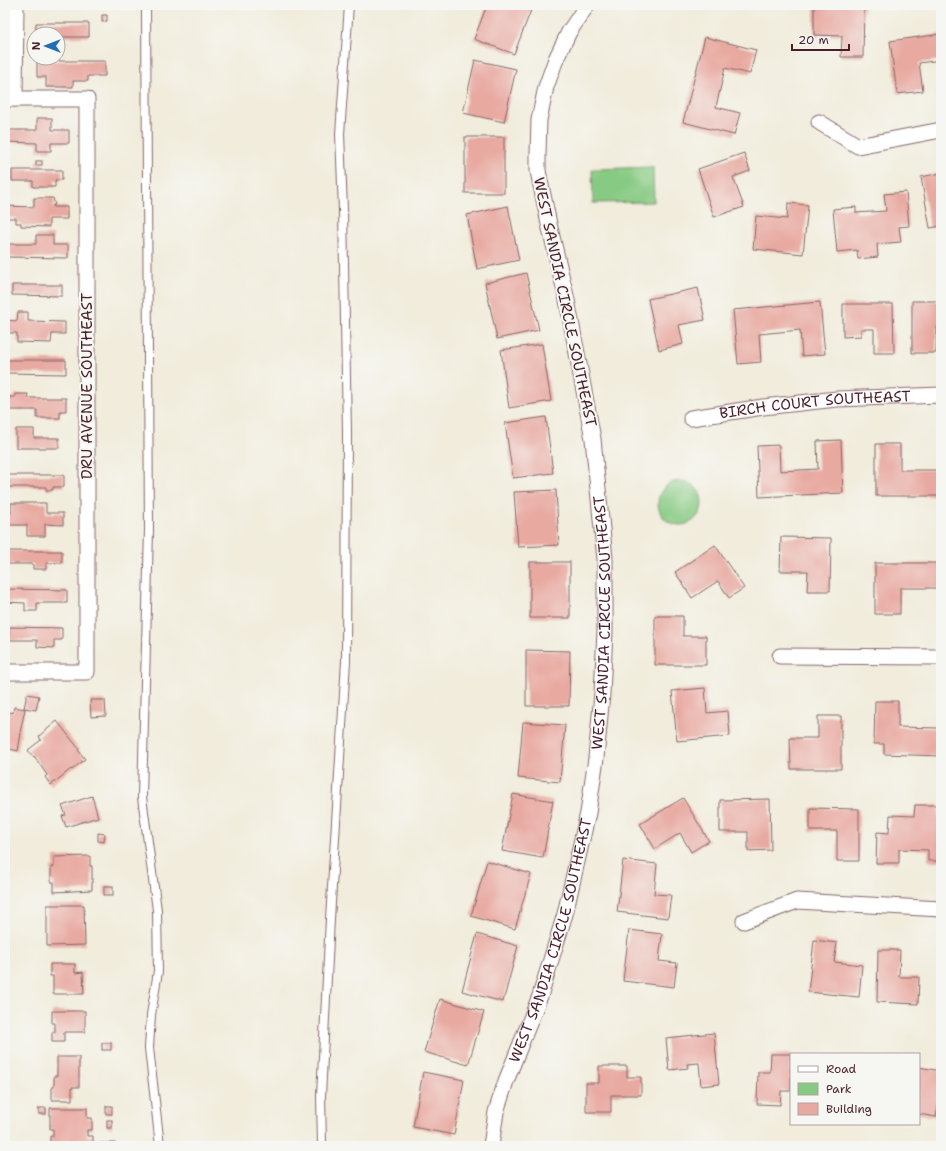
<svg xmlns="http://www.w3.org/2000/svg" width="946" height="1151" font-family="'Shantell Sans',sans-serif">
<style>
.green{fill:#87ca83;stroke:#687457}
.building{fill:#e8a9a0}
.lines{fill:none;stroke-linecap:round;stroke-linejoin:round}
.service-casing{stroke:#846769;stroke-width:10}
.minor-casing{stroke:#846769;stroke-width:17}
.service{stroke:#fff;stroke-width:8}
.minor{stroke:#fff;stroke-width:15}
.labels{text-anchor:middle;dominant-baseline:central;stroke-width:4;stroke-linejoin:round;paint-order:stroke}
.street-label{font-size:15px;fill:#4a1f2b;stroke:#f6f6f2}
</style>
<rect width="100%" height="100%" fill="#f6f6f2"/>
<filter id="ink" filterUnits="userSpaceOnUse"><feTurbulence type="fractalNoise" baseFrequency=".025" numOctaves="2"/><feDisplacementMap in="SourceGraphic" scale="8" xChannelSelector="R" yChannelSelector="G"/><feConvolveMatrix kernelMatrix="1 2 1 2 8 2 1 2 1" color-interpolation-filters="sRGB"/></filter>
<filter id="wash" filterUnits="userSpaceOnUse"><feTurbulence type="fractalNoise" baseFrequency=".012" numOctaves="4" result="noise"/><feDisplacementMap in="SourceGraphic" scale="16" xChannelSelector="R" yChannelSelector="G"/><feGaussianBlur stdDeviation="0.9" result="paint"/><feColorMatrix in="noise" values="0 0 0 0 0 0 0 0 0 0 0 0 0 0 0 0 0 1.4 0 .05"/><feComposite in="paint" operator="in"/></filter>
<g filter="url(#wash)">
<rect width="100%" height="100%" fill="#f1ecdb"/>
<g class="green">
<polygon points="653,167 654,202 593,203 592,169"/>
<circle cx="680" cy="503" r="22"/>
</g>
<g id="blocks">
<g class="building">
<polygon points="487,5 533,5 514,54 474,39"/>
<polygon points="814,5 864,5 863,57 841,57 842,36 814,35"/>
<polygon points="102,15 107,15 107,21 102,22"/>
<polygon points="36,23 89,23 89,37 58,37 58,34 36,34"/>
<polygon points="941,34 941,60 919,63 923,91 897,94 890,41"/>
<polygon points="705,37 756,50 750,74 725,68 716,107 740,113 734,135 683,122"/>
<polygon points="475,60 516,69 504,122 463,113"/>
<polygon points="37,61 105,61 105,76 88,76 88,81 73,81 73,87 46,87 46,77 37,77"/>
<polygon points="37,118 52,118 52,130 69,130 69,143 51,143 51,151 37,151 37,143 5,142 5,130 37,130"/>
<rect x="465" y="137" width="39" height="56"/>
<polygon points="744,153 750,171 733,177 744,207 714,217 698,169"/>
<rect x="36" y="161" width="6" height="4"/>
<polygon points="12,170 62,170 62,180 55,180 55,187 33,187 33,181 12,181"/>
<polygon points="941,173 941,226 930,228 921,177"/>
<polygon points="906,192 909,226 899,227 901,242 877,244 878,257 858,259 857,250 837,252 833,209 856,207 856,213 886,211 884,194"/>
<polygon points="34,198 53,198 55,205 53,205 53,207 67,207 67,219 49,219 49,227 21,226 21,223 16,223 16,218 5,218 5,206 34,207"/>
<polygon points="788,203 808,205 803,254 753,249 756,216 787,219"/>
<polygon points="508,206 519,260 477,269 467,215"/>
<polygon points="36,235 53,235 53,245 68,245 68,258 5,257 5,244 36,244"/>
<polygon points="526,273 539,330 497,339 485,283"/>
<polygon points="12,285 62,285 62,296 12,295"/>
<polygon points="698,288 705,320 679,325 683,344 659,350 648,299"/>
<polygon points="912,301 941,301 941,327 937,327 936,353 912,353"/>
<polygon points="820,302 825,354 802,356 800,330 759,334 761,362 738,364 733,310"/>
<polygon points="843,304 893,304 894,353 874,353 874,329 861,329 861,336 843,337"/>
<polygon points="18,312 28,312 28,321 65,322 65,334 52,334 51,343 17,342 17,333 5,333 5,320 17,321"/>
<polygon points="542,344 551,401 509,408 501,350"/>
<polygon points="5,360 66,360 66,374 5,373"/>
<polygon points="15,394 28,394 27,398 66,398 66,411 60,411 60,418 37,418 37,410 9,410 9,397 15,397"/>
<polygon points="546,417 553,473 513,478 505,423"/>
<polygon points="16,429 34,429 34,438 59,438 59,448 16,448"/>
<polygon points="841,440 843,493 759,497 757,446 779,445 780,471 818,469 817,441"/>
<polygon points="876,444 900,444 900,470 941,470 941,496 876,496"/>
<polygon points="6,475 64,475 64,487 53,487 53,490 46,490 46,487 6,487"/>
<polygon points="556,490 559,545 518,547 514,492"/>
<polygon points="11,503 46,503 46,513 63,513 63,525 45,524 45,536 27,536 27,525 5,525 5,513 11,513"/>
<polygon points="781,537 831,538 830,591 807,591 808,571 780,571"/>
<polygon points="715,545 744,588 729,598 718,581 692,598 675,572"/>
<polygon points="5,551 62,551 62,563 46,563 46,569 33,569 33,564 5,564"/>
<rect x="530" y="562" width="40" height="56"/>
<polygon points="875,563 941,563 941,588 900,588 900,614 875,614"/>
<polygon points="5,589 67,590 67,603 37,603 37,611 25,611 25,603 5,602"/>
<polygon points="655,616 683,616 683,636 706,636 706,665 655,665"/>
<polygon points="9,627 62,628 62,640 54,640 54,648 37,647 37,640 9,640"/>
<polygon points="526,650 570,651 569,706 526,706"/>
<polygon points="705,688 707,713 728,711 730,736 677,741 672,691"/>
<polygon points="27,694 39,696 36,710 24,708"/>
<polygon points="90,700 105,700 106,716 91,717"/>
<polygon points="875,701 898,701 898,727 939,728 939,703 941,703 941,756 884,754 884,744 874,744"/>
<polygon points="14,707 25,709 20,733 21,733 18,751 5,748 5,711 13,713"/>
<polygon points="818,716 841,716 841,769 791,769 790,738 818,738"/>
<polygon points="57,721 79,749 78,750 85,759 72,770 71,769 51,785 45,777 47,775 34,756 33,757 28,750 41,740 39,736"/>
<polygon points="523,722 565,725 560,782 518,778"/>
<polygon points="513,794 553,801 543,858 502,851"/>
<polygon points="92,796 98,817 66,827 62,816 66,815 62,806"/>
<polygon points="683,798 709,841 691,852 680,833 655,849 640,824"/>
<polygon points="770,799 771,850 748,851 748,832 720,832 720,800"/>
<polygon points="915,805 939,805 938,817 941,817 941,861 928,861 928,850 899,849 899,863 876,863 877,832 889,833 890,815 914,816"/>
<polygon points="810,808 859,809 859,861 837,861 837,831 810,831"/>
<polygon points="98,833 105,834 104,842 98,841"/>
<polygon points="90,856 90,866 92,866 92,890 54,892 54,882 51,882 51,867 54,867 54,857"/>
<polygon points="623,860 657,864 654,894 671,895 668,918 617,912"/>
<polygon points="487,861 531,874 515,929 471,916"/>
<rect x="104" y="886" width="9" height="9"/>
<polygon points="47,905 84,905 85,945 47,946"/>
<polygon points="629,930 662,934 659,961 677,963 674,987 623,981"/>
<polygon points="477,934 518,946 503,1002 462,991"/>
<polygon points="814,940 837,943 834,962 862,965 859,997 808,992"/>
<polygon points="878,950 900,950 899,977 919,977 918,1004 877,1002"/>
<polygon points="50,964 75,964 75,973 83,972 84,994 53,994 53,976 50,976"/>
<polygon points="440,999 484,1012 468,1065 424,1052"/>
<polygon points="52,1011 85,1011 85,1032 64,1032 64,1042 52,1042 52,1032 55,1032 55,1023 52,1023"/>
<polygon points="714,1033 719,1084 701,1086 699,1063 687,1064 688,1068 669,1070 666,1038"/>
<rect x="102" y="1043" width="9" height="7"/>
<polygon points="771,1054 791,1054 791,1091 781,1091 780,1105 757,1104 758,1072 770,1072"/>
<polygon points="57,1057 79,1057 79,1087 72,1087 72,1100 52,1100 52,1087 54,1087 54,1076 57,1076"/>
<polygon points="599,1066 627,1066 627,1077 641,1077 641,1095 611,1095 611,1112 586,1112 586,1083 599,1083"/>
<polygon points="919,1067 941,1071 941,1092 936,1117 919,1114"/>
<polygon points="423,1072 464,1080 454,1135 413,1127"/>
<rect x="106" y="1106" width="6" height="8"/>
<rect x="39" y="1108" width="7" height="6"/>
<polygon points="50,1108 87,1108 87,1118 92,1118 92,1130 87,1130 87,1136 93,1136 93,1146 50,1146 50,1136 53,1136 53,1129 50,1129"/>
<rect x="107" y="1120" width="5" height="8"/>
<rect x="100" y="1143" width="15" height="3"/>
</g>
</g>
</g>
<g filter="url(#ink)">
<use href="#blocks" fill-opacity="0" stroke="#846769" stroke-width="1"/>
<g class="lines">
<defs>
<g id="service">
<polyline points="146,5 149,530 142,797 157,910 158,971 151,1015 149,1048 160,1146"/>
<polyline points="322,1146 321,1096 330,919 346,661 347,432 343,210 340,134 349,5"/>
</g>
<g id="minor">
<polyline points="5,99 87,99 87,672 5,672"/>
<polyline points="15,99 16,5"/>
<polyline points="819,122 858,146 941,130"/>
<path id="s1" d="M691 418 763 407 837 399 941 395"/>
<polyline points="780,656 941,657"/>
<polyline points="744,921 797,901 941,909"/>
<path id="s2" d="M491 1146 496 1112 506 1081 540 996 565 914 588 813 596 758 602 694 605 631V559L593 439 567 300 549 224 538 171V154L539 120 546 87 556 59 569 32 587 5"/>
</g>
</defs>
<use href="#service" class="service-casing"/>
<use href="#minor" class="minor-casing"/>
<use href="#service" class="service"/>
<use href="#minor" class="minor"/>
</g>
</g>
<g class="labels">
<g class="street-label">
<text transform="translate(565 302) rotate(78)">WEST SANDIA CIRCLE SOUTHEAST</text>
<text transform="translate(87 386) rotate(-90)">DRU AVENUE SOUTHEAST</text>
<text stroke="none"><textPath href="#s1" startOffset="125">BIRCH COURT SOUTHEAST</textPath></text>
<text stroke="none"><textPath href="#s2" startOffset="539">WEST SANDIA CIRCLE SOUTHEAST</textPath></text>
<text stroke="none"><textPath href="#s2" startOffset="215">WEST SANDIA CIRCLE SOUTHEAST</textPath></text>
</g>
</g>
<rect width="946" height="1151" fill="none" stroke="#f6f6f2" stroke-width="20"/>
<rect x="790" y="1053" width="130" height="72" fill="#f6f6f2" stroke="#b1a0a2"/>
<rect x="798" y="1066" width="20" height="6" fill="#ffffff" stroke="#b1a0a2"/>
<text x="826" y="1073" font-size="12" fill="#4a1f2b">Road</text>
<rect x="798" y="1083" width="20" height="12" fill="#87ca83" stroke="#b1a0a2"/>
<text x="826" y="1093" font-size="12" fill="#4a1f2b">Park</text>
<rect x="798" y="1103" width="20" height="12" fill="#e8a9a0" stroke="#b1a0a2"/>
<text x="826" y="1113" font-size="12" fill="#4a1f2b">Building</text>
<g transform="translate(46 46) rotate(270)"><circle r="19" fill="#f6f6f2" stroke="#b1a0a2"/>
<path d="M0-3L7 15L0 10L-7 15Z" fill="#1f6fb2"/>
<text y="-6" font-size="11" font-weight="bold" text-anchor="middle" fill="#4a1f2b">N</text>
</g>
<path d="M792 44v6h57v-6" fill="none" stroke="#4a1f2b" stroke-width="2"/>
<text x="798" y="44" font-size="12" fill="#4a1f2b" stroke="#f6f6f2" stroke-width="3" paint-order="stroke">20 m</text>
</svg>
